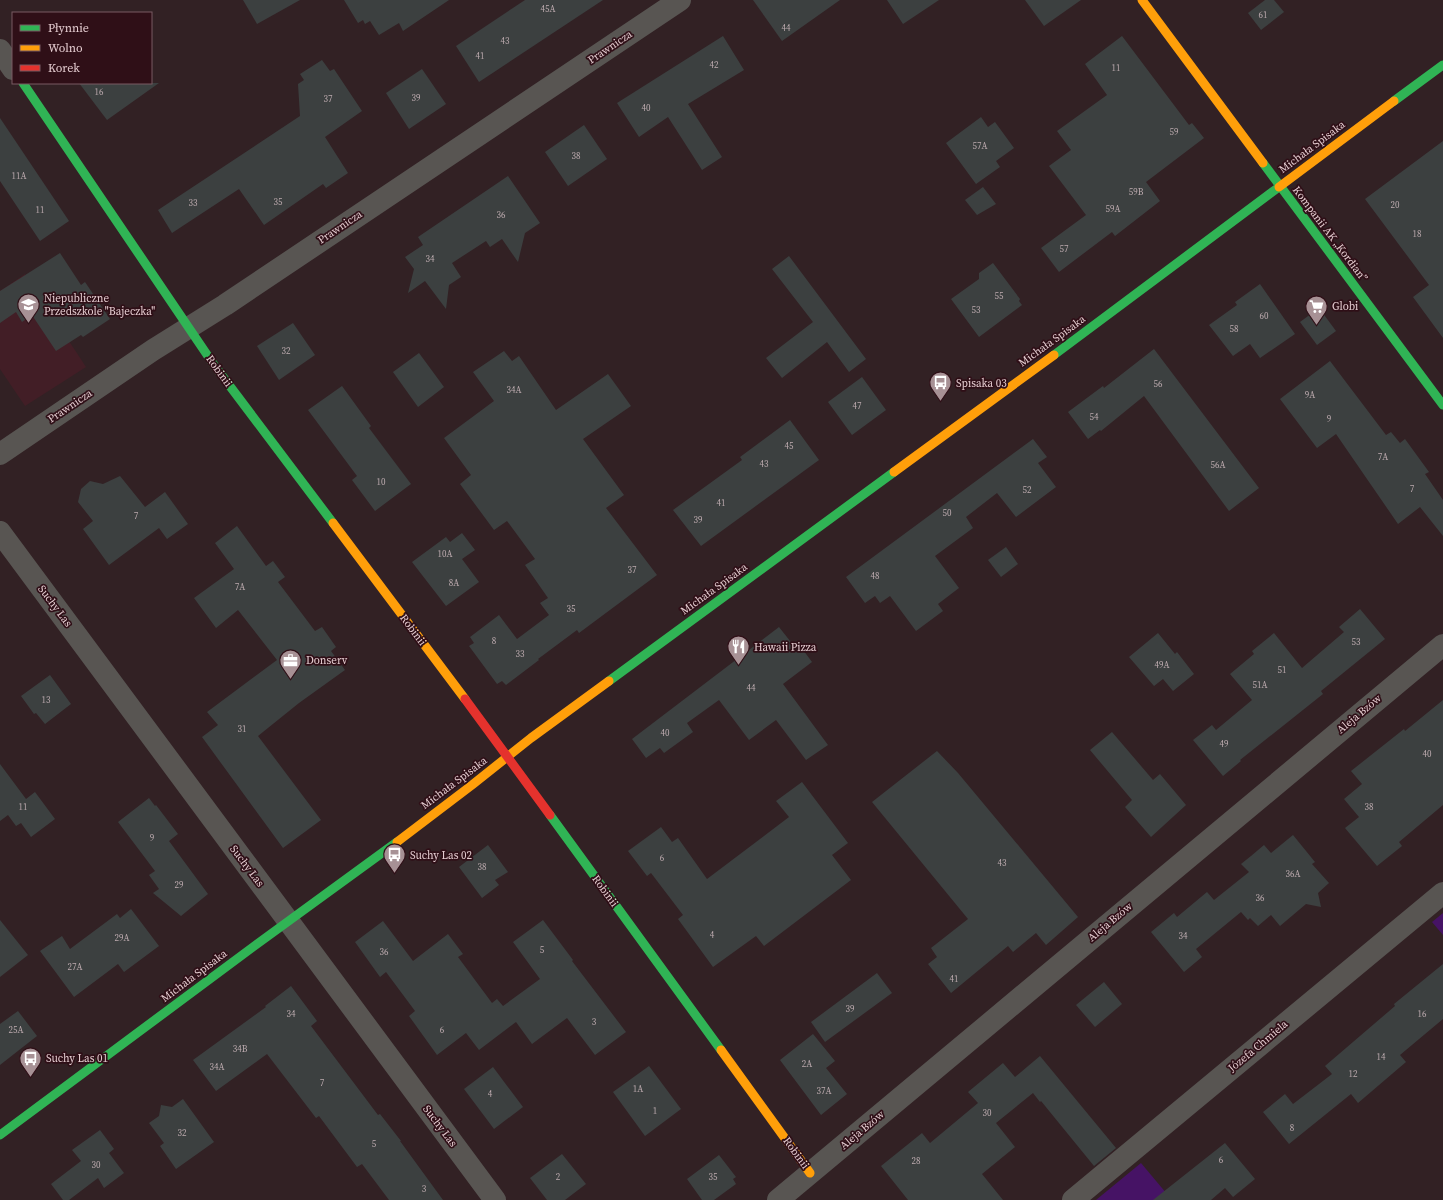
<svg xmlns="http://www.w3.org/2000/svg" width="1443" height="1200" font-family="'Source Serif 4',serif">
<style>
.built{fill:#421e26}
.green{fill:#461365}
.building{fill:#3c4040}
.lines{fill:none;stroke-linecap:round;stroke-linejoin:round}
.street{stroke:#585552;stroke-width:22}
.fast{stroke:#30b455;stroke-width:9}
.slow{stroke:#ff9f0a;stroke-width:9}
.jam{stroke:#e5322d;stroke-width:9}
.labels{text-anchor:middle;dominant-baseline:central;stroke-width:3.5;stroke-linejoin:round;paint-order:stroke}
.number-label{font-size:9px;fill:#bcaaae}
.street-label{font-size:11px;fill:#e6ced2;stroke:#2f0f17}
.poi-label{font-size:11px;fill:#e6ced2;stroke:#2f0f17;text-anchor:start}
</style>
<rect width="100%" height="100%" fill="#322124"/>
<polygon class="built" points="25,274 86,367 25,406 0,369 0,291"/>
<g class="green">
<polygon points="1443,913 1443,935 1432,922"/>
<polygon points="1141,1163 1172,1200 1096,1200"/>
</g>
<g class="building">
<polygon points="243,0 300,0 257,24"/>
<polygon points="344,0 449,0 403,31 399,23 379,35 370,21 365,24 363,20 358,23"/>
<polygon points="525,0 603,0 479,82 456,46"/>
<polygon points="753,0 840,0 782,41"/>
<polygon points="887,0 939,0 903,24"/>
<polygon points="1025,0 1081,0 1044,26"/>
<polygon points="1265,0 1274,0 1284,12 1261,30 1248,13"/>
<polygon points="723,36 744,70 688,104 722,157 702,170 668,117 639,137 617,103"/>
<polygon points="1122,36 1189,125 1192,123 1204,138 1146,182 1160,201 1115,236 1112,232 1059,272 1041,248 1086,215 1049,166 1071,150 1057,131 1107,95 1085,64"/>
<polygon points="322,60 330,71 334,69 362,111 325,137 348,173 326,188 323,184 264,225 239,189 172,233 158,210 300,116 298,84 304,80 300,74"/>
<polygon points="422,69 446,104 409,129 386,93"/>
<polygon points="79,83 159,83 107,120"/>
<polygon points="981,117 988,127 995,122 1014,148 996,161 1000,167 976,184 946,143"/>
<polygon points="0,118 69,221 40,241 0,181"/>
<polygon points="584,125 607,159 568,186 545,152"/>
<polygon points="1443,141 1443,338 1413,297 1429,285 1365,199"/>
<polygon points="508,176 540,223 525,233 518,262 502,239 490,247 486,241 452,263 461,277 449,285 446,309 425,281 408,293 414,269 405,257 423,245 418,237"/>
<polygon points="983,187 996,204 977,215 965,200"/>
<polygon points="60,253 81,285 85,282 110,319 83,337 81,335 56,351 32,315 22,322 16,312 0,323 0,291"/>
<polygon points="789,256 866,359 849,372 827,342 782,378 766,358 813,322 772,269"/>
<polygon points="993,263 1020,299 1019,301 1022,305 979,337 951,299 979,279 979,273"/>
<polygon points="1260,284 1295,334 1260,358 1250,344 1233,356 1209,325 1237,305 1235,302"/>
<polygon points="1319,308 1336,331 1317,345 1300,322"/>
<polygon points="293,323 315,355 279,380 257,346"/>
<polygon points="1154,349 1259,488 1229,511 1144,396 1101,431 1100,430 1088,439 1068,412 1103,386 1104,388"/>
<polygon points="504,351 512,361 519,356 556,410 608,374 631,406 583,439 624,495 606,508 657,575 579,633 577,630 538,659 539,660 506,685 502,681 497,684 469,646 474,643 470,637 499,615 517,639 549,615 540,603 548,598 525,565 535,559 507,521 494,530 460,484 471,475 444,438 494,401 473,372"/>
<polygon points="419,353 444,387 418,407 393,372"/>
<polygon points="1330,361 1386,435 1391,432 1400,443 1405,439 1429,472 1425,474 1443,500 1443,536 1420,507 1398,524 1336,434 1317,448 1280,399"/>
<polygon points="862,377 886,410 852,435 828,402"/>
<polygon points="342,386 371,426 369,428 411,484 375,511 352,480 357,476 308,410"/>
<polygon points="790,420 819,460 701,546 673,510 742,460 740,457"/>
<polygon points="1033,439 1047,457 1038,463 1056,487 1016,517 997,493 966,517 973,528 935,556 959,588 938,604 943,611 916,631 890,596 880,603 875,596 865,603 846,577"/>
<polygon points="120,476 145,507 165,492 188,524 167,539 159,528 109,565 83,529 93,521 78,502 81,489 90,481 103,484"/>
<polygon points="237,526 266,566 273,561 285,577 278,582 315,631 322,627 336,647 331,651 345,670 299,703 258,736 321,820 283,848 202,737 218,725 207,712 277,660 238,610 216,628 194,598 234,569 215,543"/>
<polygon points="462,533 475,550 462,559 479,582 446,606 412,562 446,537 450,542"/>
<polygon points="1006,547 1018,564 1001,577 988,560"/>
<polygon points="1360,609 1385,639 1321,691 1323,694 1240,760 1241,761 1223,776 1193,740 1212,725 1216,730 1252,700 1230,674 1254,654 1252,651 1274,633 1302,668 1344,632 1339,627"/>
<polygon points="779,627 794,646 798,643 812,662 783,684 828,745 806,760 776,720 749,740 719,700 687,723 693,732 664,753 660,748 646,758 632,739"/>
<polygon points="1158,633 1175,654 1177,652 1194,674 1173,691 1163,679 1154,686 1129,657"/>
<polygon points="50,675 71,704 45,724 36,713 34,714 21,696"/>
<polygon points="1443,700 1443,805 1399,842 1402,846 1377,866 1345,828 1359,817 1344,799 1362,784 1351,771 1404,729 1405,731"/>
<polygon points="1112,732 1153,780 1160,774 1186,805 1151,837 1125,807 1132,800 1090,750"/>
<polygon points="937,751 958,773 1078,917 1046,945 1036,933 1013,952 1008,946 951,993 928,964 937,957 931,948 968,919 872,802"/>
<polygon points="0,764 26,799 35,792 55,819 31,837 21,823 16,826 8,815 0,821"/>
<polygon points="802,782 848,843 832,855 851,880 764,946 756,936 713,967 678,919 683,915 651,873 647,876 628,851 661,827 672,842 678,838 707,879 789,817 776,801"/>
<polygon points="149,798 155,806 156,805 178,834 169,841 208,894 181,916 153,893 159,889 149,875 155,871 118,822"/>
<polygon points="1293,835 1315,862 1312,864 1329,883 1318,893 1321,907 1306,904 1280,926 1271,915 1258,926 1250,918 1248,920 1241,912 1196,949 1202,957 1184,972 1151,932 1174,913 1177,917 1207,892 1214,900 1249,872 1241,864 1251,856 1264,845 1271,853"/>
<polygon points="488,845 508,872 495,880 499,885 482,898 459,867"/>
<polygon points="131,909 159,946 124,972 118,964 74,997 40,951 62,936 70,949 117,914 120,918"/>
<polygon points="0,920 28,955 0,977"/>
<polygon points="543,920 573,960 572,961 626,1032 595,1055 567,1018 532,1044 516,1022 479,1050 466,1033 437,1055 409,1016 415,1011 386,972 380,977 355,942 383,921 413,961 448,934 463,954 458,957 492,1003 497,999 503,1006 540,979 513,942"/>
<polygon points="1443,964 1443,1019 1400,1055 1406,1062 1358,1103 1351,1094 1289,1144 1263,1112 1285,1094 1293,1104 1332,1074 1325,1066 1395,1006 1394,1004"/>
<polygon points="877,973 892,993 825,1042 811,1022"/>
<polygon points="1104,982 1122,1004 1095,1027 1076,1005"/>
<polygon points="291,986 317,1021 311,1026 378,1115 380,1114 401,1141 400,1141 443,1200 389,1200 362,1164 357,1167 319,1116 316,1118 267,1054 216,1091 193,1060 266,1007 265,1006"/>
<polygon points="18,1011 37,1036 0,1065 0,1024"/>
<polygon points="813,1034 835,1061 826,1068 847,1094 821,1115 780,1060"/>
<polygon points="1040,1056 1116,1148 1094,1166 1041,1101 1040,1102 1033,1093 996,1123 1015,1147 982,1174 1003,1200 908,1200 881,1166 922,1133 930,1143 978,1103 968,1092 1003,1063 1015,1077"/>
<polygon points="649,1066 681,1109 645,1136 613,1092"/>
<polygon points="493,1067 523,1107 494,1129 464,1089"/>
<polygon points="183,1099 214,1142 176,1169 160,1146 164,1143 149,1123 159,1116 161,1105 172,1107"/>
<polygon points="100,1130 114,1149 109,1153 124,1173 104,1188 98,1178 69,1200 63,1200 51,1184 81,1161 72,1150"/>
<polygon points="1225,1143 1255,1179 1233,1197 1225,1188 1211,1200 1153,1200"/>
<polygon points="562,1154 586,1184 565,1200 547,1200 530,1178"/>
<polygon points="719,1155 736,1177 733,1179 736,1184 714,1200 702,1200 687,1179"/>
</g>
<g class="lines">
<g class="street">
<polyline points="0,50 13,69"/>
<polyline points="0,454 153,350 225,305 680,0"/>
<polyline points="0,532 495,1200"/>
<polyline points="778,1200 1443,645"/>
<polyline points="1073,1200 1443,893"/>
</g>
<g class="fast">
<polyline points="23,83 214,365 333,523"/>
<polyline points="1394,101 1443,65"/>
<polyline points="1263,163 1443,405"/>
<polyline points="1054,355 1279,187"/>
<polyline points="609,681 894,472"/>
<polyline points="550,815 721,1050"/>
<polyline points="0,1135 253,947 397,842"/>
</g>
<g class="slow">
<polyline points="1142,0 1263,163"/>
<polyline points="1279,187 1394,101"/>
<polyline points="894,472 1054,355"/>
<polyline points="333,523 465,699"/>
<polyline points="397,842 472,785 531,738 609,681"/>
<polyline points="721,1050 810,1173"/>
</g>
<polyline class="jam" points="465,699 550,815"/>
</g>
<defs>
<symbol id="school-pin" viewBox="-11 -11 22 30"><path d="M0 17L-7.5 6A9.5 9.5 0 1 1 7.5 6Z" fill="#a79195" stroke="#2f0f17"/><path d="M0-5L7-2L0 1L-7-2ZM-4 1L0 2.5L4 1V4Q0 6-4 4Z" fill="#fff"/></symbol>
<symbol id="supermarket-pin" viewBox="-11 -11 22 30"><path d="M0 17L-7.5 6A9.5 9.5 0 1 1 7.5 6Z" fill="#a79195" stroke="#2f0f17"/><path d="M-6-5.5h2.5l.6 2H6L4.5 2H-2.5L-4.4-4H-6ZM-1.5 3.2a1.3 1.3 0 1 0 .1 0ZM3 3.2a1.3 1.3 0 1 0 .1 0Z" fill="#fff"/></symbol>
<symbol id="bus-pin" viewBox="-11 -11 22 30"><path d="M0 17L-7.5 6A9.5 9.5 0 1 1 7.5 6Z" fill="#a79195" stroke="#2f0f17"/><path d="M-5-6H5V4H4V6H2V4H-2V6H-4V4H-5ZM-3.5-4V0h7V-4ZM-3.5 1.2v1.5H-2V1.2ZM2 1.2v1.5H3.5V1.2Z" fill="#fff"/></symbol>
<symbol id="restaurant-pin" viewBox="-11 -11 22 30"><path d="M0 17L-7.5 6A9.5 9.5 0 1 1 7.5 6Z" fill="#a79195" stroke="#2f0f17"/><path d="M-5-6h1v4h1v-4h1v4h1v-4h1v5L-1.5 .5V6h-2V.5L-5-1ZM5-6V6H3V1.5H1.5Q1.5-4 5-6Z" fill="#fff"/></symbol>
<symbol id="office-pin" viewBox="-11 -11 22 30"><path d="M0 17L-7.5 6A9.5 9.5 0 1 1 7.5 6Z" fill="#a79195" stroke="#2f0f17"/><path d="M-6-3h4V-5.5h4V-3h4V5H-6ZM-1-4.5V-3h2v-1.5ZM-6 0V1H6V0Z" fill="#fff"/></symbol>
</defs>
<g fill-rule="evenodd">
<use href="#school-pin" x="16" y="292" width="25" height="34"/>
<use href="#supermarket-pin" x="1304" y="294" width="25" height="34"/>
<use href="#bus-pin" x="928" y="370" width="25" height="34"/>
<use href="#restaurant-pin" x="726" y="634" width="25" height="34"/>
<use href="#office-pin" x="278" y="648" width="25" height="34"/>
<use href="#bus-pin" x="382" y="842" width="25" height="34"/>
<use href="#bus-pin" x="18" y="1046" width="25" height="34"/>
</g>
<g class="labels">
<g class="number-label">
<text x="548" y="9">45A</text>
<text x="1263" y="15">61</text>
<text x="786" y="28">44</text>
<text x="505" y="41">43</text>
<text x="480" y="56">41</text>
<text x="714" y="65">42</text>
<text x="1116" y="68">11</text>
<text x="99" y="92">16</text>
<text x="416" y="98">39</text>
<text x="328" y="99">37</text>
<text x="646" y="108">40</text>
<text x="1174" y="132">59</text>
<text x="980" y="146">57A</text>
<text x="576" y="156">38</text>
<text x="19" y="176">11A</text>
<text x="1136" y="192">59B</text>
<text x="278" y="202">35</text>
<text x="193" y="203">33</text>
<text x="1395" y="205">20</text>
<text x="1113" y="209">59A</text>
<text x="40" y="210">11</text>
<text x="501" y="215">36</text>
<text x="1417" y="234">18</text>
<text x="1064" y="249">57</text>
<text x="430" y="259">34</text>
<text x="999" y="296">55</text>
<text x="976" y="310">53</text>
<text x="1264" y="316">60</text>
<text x="1234" y="329">58</text>
<text x="286" y="351">32</text>
<text x="1158" y="384">56</text>
<text x="514" y="390">34A</text>
<text x="1310" y="395">9A</text>
<text x="857" y="406">47</text>
<text x="1094" y="417">54</text>
<text x="1329" y="419">9</text>
<text x="789" y="446">45</text>
<text x="1383" y="457">7A</text>
<text x="764" y="464">43</text>
<text x="1218" y="465">56A</text>
<text x="381" y="482">10</text>
<text x="1412" y="489">7</text>
<text x="1027" y="490">52</text>
<text x="721" y="503">41</text>
<text x="947" y="513">50</text>
<text x="136" y="516">7</text>
<text x="698" y="520">39</text>
<text x="445" y="554">10A</text>
<text x="632" y="570">37</text>
<text x="875" y="576">48</text>
<text x="454" y="583">8A</text>
<text x="240" y="587">7A</text>
<text x="571" y="609">35</text>
<text x="494" y="641">8</text>
<text x="1356" y="642">53</text>
<text x="520" y="654">33</text>
<text x="1162" y="665">49A</text>
<text x="1282" y="670">51</text>
<text x="1260" y="685">51A</text>
<text x="751" y="688">44</text>
<text x="46" y="700">13</text>
<text x="242" y="729">31</text>
<text x="665" y="733">40</text>
<text x="1224" y="744">49</text>
<text x="1427" y="754">40</text>
<text x="23" y="807">11</text>
<text x="1369" y="807">38</text>
<text x="152" y="838">9</text>
<text x="662" y="858">6</text>
<text x="1002" y="863">43</text>
<text x="482" y="867">38</text>
<text x="1293" y="874">36A</text>
<text x="179" y="885">29</text>
<text x="1260" y="898">36</text>
<text x="712" y="935">4</text>
<text x="1183" y="936">34</text>
<text x="122" y="938">29A</text>
<text x="542" y="950">5</text>
<text x="384" y="952">36</text>
<text x="75" y="967">27A</text>
<text x="954" y="979">41</text>
<text x="850" y="1009">39</text>
<text x="291" y="1014">34</text>
<text x="1422" y="1014">16</text>
<text x="594" y="1022">3</text>
<text x="16" y="1030">25A</text>
<text x="442" y="1030">6</text>
<text x="240" y="1049">34B</text>
<text x="1381" y="1057">14</text>
<text x="807" y="1064">2A</text>
<text x="217" y="1067">34A</text>
<text x="1353" y="1074">12</text>
<text x="322" y="1083">7</text>
<text x="638" y="1089">1A</text>
<text x="824" y="1091">37A</text>
<text x="490" y="1094">4</text>
<text x="655" y="1111">1</text>
<text x="987" y="1113">30</text>
<text x="1292" y="1128">8</text>
<text x="182" y="1133">32</text>
<text x="374" y="1144">5</text>
<text x="1221" y="1160">6</text>
<text x="916" y="1161">28</text>
<text x="96" y="1165">30</text>
<text x="558" y="1177">2</text>
<text x="713" y="1177">35</text>
<text x="424" y="1189">3</text>
</g>
<g class="street-label">
<text transform="translate(610 47) rotate(-34)">Prawnicza</text>
<text transform="translate(1312 147) rotate(-37)">Michała Spisaka</text>
<text transform="translate(340 227) rotate(-34)">Prawnicza</text>
<text transform="translate(1330 234) rotate(53)">Kompanii AK „Kordian”</text>
<text transform="translate(1052 341) rotate(-36)">Michała Spisaka</text>
<text transform="translate(219 371) rotate(54)">Robinii</text>
<text transform="translate(70 406) rotate(-34)">Prawnicza</text>
<text transform="translate(714 589) rotate(-36)">Michała Spisaka</text>
<text transform="translate(55 606) rotate(53)">Suchy Las</text>
<text transform="translate(413 630) rotate(53)">Robinii</text>
<text transform="translate(1359 714) rotate(-40)">Aleja Bzów</text>
<text transform="translate(454 783) rotate(-37)">Michała Spisaka</text>
<text transform="translate(247 866) rotate(53)">Suchy Las</text>
<text transform="translate(605 891) rotate(54)">Robinii</text>
<text transform="translate(1110 922) rotate(-40)">Aleja Bzów</text>
<text transform="translate(194 976) rotate(-37)">Michała Spisaka</text>
<text transform="translate(1258 1046) rotate(-40)">Józefa Chmiela</text>
<text transform="translate(440 1126) rotate(53)">Suchy Las</text>
<text transform="translate(862 1130) rotate(-40)">Aleja Bzów</text>
<text transform="translate(796 1153) rotate(54)">Robinii</text>
</g>
<g class="poi-label">
<text x="44" y="298">Niepubliczne<tspan x="44" dy="13">Przedszkole "Bajeczka"</tspan></text>
<text x="1332" y="306">Globi</text>
<text x="956" y="383">Spisaka 03</text>
<text x="754" y="647">Hawaii Pizza</text>
<text x="306" y="660">Donserv</text>
<text x="410" y="855">Suchy Las 02</text>
<text x="46" y="1058">Suchy Las 01</text>
</g>
</g>
<rect x="12" y="12" width="140" height="72" fill="#2f0f17" stroke="#785b62"/>
<rect x="20" y="25" width="20" height="6" fill="#30b455" stroke="#785b62"/>
<text x="48" y="32" font-size="12" fill="#e6ced2">Płynnie</text>
<rect x="20" y="45" width="20" height="6" fill="#ff9f0a" stroke="#785b62"/>
<text x="48" y="52" font-size="12" fill="#e6ced2">Wolno</text>
<rect x="20" y="65" width="20" height="6" fill="#e5322d" stroke="#785b62"/>
<text x="48" y="72" font-size="12" fill="#e6ced2">Korek</text>
</svg>
